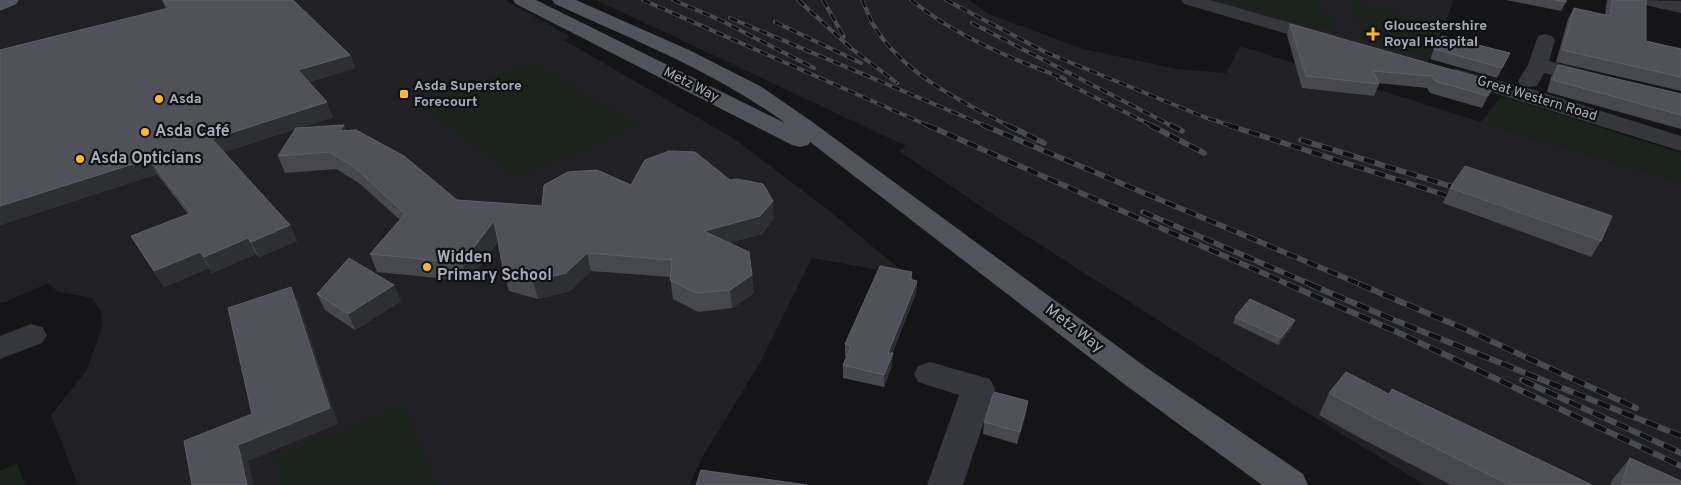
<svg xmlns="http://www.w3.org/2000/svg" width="1681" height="485" font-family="Overpass,sans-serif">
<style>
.built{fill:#212125}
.green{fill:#1b231c}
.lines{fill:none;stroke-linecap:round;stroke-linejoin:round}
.minor{fill:#36373d;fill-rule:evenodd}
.major{fill:#52545c;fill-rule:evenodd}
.rail-far2-casing{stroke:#494b52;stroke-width:4}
.rail-far1-casing{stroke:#494b52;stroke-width:5.5}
.rail-casing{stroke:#494b52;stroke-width:6}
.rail-far2{stroke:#101013;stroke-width:2.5;stroke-dasharray:8;stroke-linecap:butt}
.rail-far1{stroke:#101013;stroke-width:4;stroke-dasharray:11;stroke-linecap:butt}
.rail{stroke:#101013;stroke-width:4.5;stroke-dasharray:13;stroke-linecap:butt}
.wall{fill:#46484d}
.shaded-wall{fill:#2e2f33}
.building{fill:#515259;stroke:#5e6068}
.poi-dot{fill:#ffb926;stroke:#101013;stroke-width:2}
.labels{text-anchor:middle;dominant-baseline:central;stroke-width:4.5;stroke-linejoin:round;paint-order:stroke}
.far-poi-label{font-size:14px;font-weight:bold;fill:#a6acb9;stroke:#101013;text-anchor:start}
.far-street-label{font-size:14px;fill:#a6acb9;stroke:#101013}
.poi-label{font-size:16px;font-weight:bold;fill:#a6acb9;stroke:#101013;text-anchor:start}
.street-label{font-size:16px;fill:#a6acb9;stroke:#101013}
</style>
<rect width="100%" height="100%" fill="#151518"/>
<g class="built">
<polygon points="22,0 505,0 571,37 564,40 736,140 831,212 907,275 812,258 760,363 704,454 689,485 78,485 51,415 86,371 102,328 101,311 92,298 58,292 49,283 0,304 0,12"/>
<polygon points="596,0 969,0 987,13 1083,49 1177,69 1226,73 1240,46 1481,122 1681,182 1681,485 1425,485 1203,349 989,212 899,151 906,146"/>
<polygon points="1190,0 1454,0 1426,66"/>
</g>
<g class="green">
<polygon points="1220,0 1321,0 1322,10 1331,17 1336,25 1332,29 1324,29"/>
<polygon points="1353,2 1444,25 1430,59 1374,43 1366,41 1359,33 1360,27 1348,8"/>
<polygon points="534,62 638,125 518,178 419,105"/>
<polygon points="1501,96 1681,153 1681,182 1481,122"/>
<polygon points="404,405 437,485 283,485 276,458"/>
<polygon points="17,463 25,485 0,485 0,471"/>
</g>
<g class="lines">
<g class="minor">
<polygon points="1181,0 1210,0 1333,35 1336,39 1333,43 1326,45 1319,43 1184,4"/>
<polygon points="1638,0 1681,1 1681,13 1641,4"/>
<polygon points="1545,34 1552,36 1555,40 1549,61 1599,74 1603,78 1599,82 1592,84 1544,73 1537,86 1529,87 1521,86 1518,81 1528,65 1538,36"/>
<polygon points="1456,69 1531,89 1681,136 1681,151 1449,79 1445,75 1449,71"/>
<polygon points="31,324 42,327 47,335 42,343 0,359 0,336"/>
<polygon points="930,362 990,379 995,388 963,485 927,485 959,395 918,382 914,374 918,366"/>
</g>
<g class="major">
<polygon points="0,0 19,0 16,4 0,11"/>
<path d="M513 0H536L785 123C714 71 633 40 555 4L552 0H576L689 50 760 86 811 121 1147 368 1303 474 1308 485H1262L1124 384 810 142 808 145 800 147 792 145 516 4Z"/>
</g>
<defs>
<g id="rail-far2">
<polyline points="643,0 929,126"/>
<polyline points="673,0 720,20 814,68"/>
<polyline points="798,0 852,49 897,83"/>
<polyline points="823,0 844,37"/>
<path d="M862 0C866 8 869 17 873 24 900 72 963 103 1009 126"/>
<path d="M911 0C957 37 1010 58 1065 79"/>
<polyline points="946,0 1047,53 1204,117 1232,126"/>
<polyline points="730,18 986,126"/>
<polyline points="775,22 861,63"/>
<polyline points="972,23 1172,126"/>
<polyline points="1058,79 1153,126"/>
</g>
<g id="rail-far1">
<polyline points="927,125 1290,285"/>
<polyline points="983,125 1362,285"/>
<polyline points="1007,125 1044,143"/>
<polyline points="1150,125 1204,153"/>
<polyline points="1170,125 1182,131"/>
<polyline points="1228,125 1448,196"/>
<polyline points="1301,140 1453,187"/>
<polyline points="1143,212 1312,285"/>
</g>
<g id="rail">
<polyline points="1287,284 1397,332 1681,466"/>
<polyline points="1309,284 1394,320 1681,436"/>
<polyline points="1359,284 1467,330 1636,408"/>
<polyline points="1522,380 1681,453"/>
</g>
</defs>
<use href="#rail-far2" class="rail-far2-casing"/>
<use href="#rail-far1" class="rail-far1-casing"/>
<use href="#rail" class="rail-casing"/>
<use href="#rail-far2" class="rail-far2"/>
<use href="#rail-far1" class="rail-far1"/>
<use href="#rail" class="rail"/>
</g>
<g class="wall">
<polygon points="162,0 293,0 350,55 355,68 309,82 333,117 299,128 344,125 346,131 457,200 542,206 631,185 774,218 762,234 728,243 754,293 732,308 698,312 673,299 670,277 591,271 570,291 538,299 509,291 504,273 498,241 468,281 377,272 370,254 400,220 359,183 336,169 285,173 278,156 295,129 224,152 297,241 259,257 256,254 212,273 209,268 164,287 131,236 188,214 157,174 0,225 0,50 166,9"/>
<polygon points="1506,0 1566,0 1566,2 1561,11"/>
<polygon points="1607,0 1646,0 1646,41 1681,49 1681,91 1556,62 1568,19 1574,8 1605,15"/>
<polygon points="1290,24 1488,96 1482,108 1430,93 1427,88 1378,83 1379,84 1374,96 1302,88 1287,35"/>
<polygon points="1434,49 1510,53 1497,78 1430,59"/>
<polygon points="1558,65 1681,94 1681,129 1547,92 1551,77"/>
<polygon points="1450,188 1601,241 1591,257 1443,203"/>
<polygon points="912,272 912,280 917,281 916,293 892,353 892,365 884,387 843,378 843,365 847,357 845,356 845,344"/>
<polygon points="317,294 401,301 355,330 325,310"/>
<polygon points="1235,317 1293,327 1278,345 1233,323"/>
<polygon points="1329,393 1389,394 1592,485 1451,485 1362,439 1319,415"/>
<polygon points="1026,414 1017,444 983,434 984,422"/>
<polygon points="1630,458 1681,485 1610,485 1612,480"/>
</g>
<g class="shaded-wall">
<polygon points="350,55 355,68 303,84 298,70"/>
<polygon points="327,102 333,117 220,154 212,139"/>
<polygon points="344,125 350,141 340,131"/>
<polygon points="149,159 157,174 0,225 0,206"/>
<polygon points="773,201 774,218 762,234 706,249 704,231"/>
<polygon points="494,221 499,239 468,281 462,263"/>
<polygon points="290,225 297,241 259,257 251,242"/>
<polygon points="248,238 256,254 212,273 204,257"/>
<polygon points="200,252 209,268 164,287 154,271"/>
<polygon points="587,253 591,271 570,291 538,299 533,281"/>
<polygon points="752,275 754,293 732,308 730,290"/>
<polygon points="917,281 916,293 888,365 888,353"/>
<polygon points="394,285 401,301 355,330 348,314"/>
<polygon points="291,287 299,302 338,424 248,461 254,485 247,485 238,445 330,408"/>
<polygon points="1295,320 1293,327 1278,345 1281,338"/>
<polygon points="893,353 892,365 884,387 884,375"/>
<polygon points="1028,401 1026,414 1017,444 1020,432"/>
</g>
<g class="building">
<polygon points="163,0 293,0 350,55 298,70 327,102 212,139 290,225 251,242 248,238 204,257 200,252 154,271 131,236 191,213 149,159 0,206 0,50 169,8"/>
<polygon points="1555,0 1566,0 1566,2"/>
<polygon points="1612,0 1646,0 1646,41 1681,49 1681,77 1562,50 1574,8 1610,16"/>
<polygon points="1290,24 1495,82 1488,96 1435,81 1432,76 1373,71 1379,84 1306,76"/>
<polygon points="1442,36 1510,53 1502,68 1434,49"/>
<polygon points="1558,65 1681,94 1681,115 1553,80"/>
<polygon points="344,125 340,131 356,130 404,156 457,200 542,206 544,185 568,172 597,170 631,185 645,160 669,151 695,152 730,180 737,179 763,184 773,201 760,216 704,231 749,252 752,275 730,290 696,293 670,280 672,260 587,253 566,273 533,281 504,273 494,221 462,263 370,254 405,214 353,166 329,152 278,156 296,128"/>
<polygon points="1465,166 1612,216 1601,241 1450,188"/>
<polygon points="349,258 394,285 348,314 317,294"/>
<polygon points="880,266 912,272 909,279 917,281 888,353 893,353 884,375 843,365 851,346 845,344"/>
<polygon points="291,287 330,408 238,445 247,485 192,485 184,441 252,414 228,308"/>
<polygon points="1250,299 1295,320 1281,338 1235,317"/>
<polygon points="1346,372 1389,394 1392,389 1592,485 1510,485 1374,417 1329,393"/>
<polygon points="994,392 1028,401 1020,432 984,422"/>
<polygon points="1630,458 1681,481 1681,485 1621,485"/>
<polygon points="701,470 807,485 696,485"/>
</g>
<g class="poi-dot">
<path d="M1370.5 26.5h5v5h5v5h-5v5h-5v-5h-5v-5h5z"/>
<rect x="399" y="89" width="10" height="10" rx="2.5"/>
<circle cx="159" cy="99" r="5"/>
<circle cx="145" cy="132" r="5"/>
<circle cx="80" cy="159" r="5"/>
<circle cx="427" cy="267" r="5"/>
</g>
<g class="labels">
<g class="far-poi-label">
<text x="1384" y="26">Gloucestershire<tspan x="1384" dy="16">Royal Hospital</tspan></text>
<text x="414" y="86">Asda Superstore<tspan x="414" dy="16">Forecourt</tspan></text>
<text x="169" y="99">Asda</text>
</g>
<g class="far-street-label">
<text transform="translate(691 85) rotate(27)">Metz Way</text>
<text transform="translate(1537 99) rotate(17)">Great Western Road</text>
</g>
<g class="poi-label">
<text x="155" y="132">Asda Café</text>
<text x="90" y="159">Asda Opticians</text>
<text x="437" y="258">Widden<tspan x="437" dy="18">Primary School</tspan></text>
</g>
<g class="street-label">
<text transform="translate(1074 329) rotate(37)">Metz Way</text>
</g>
</g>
</svg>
